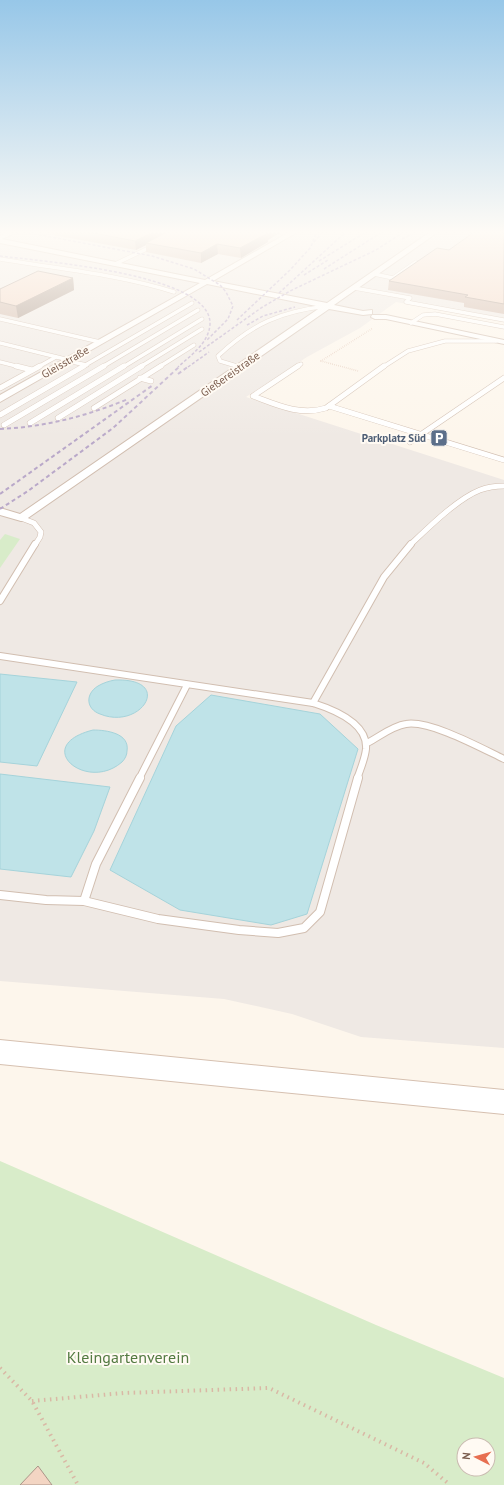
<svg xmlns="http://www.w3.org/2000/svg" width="504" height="1485" font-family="'PT Sans',sans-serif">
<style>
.industrial{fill:#efe9e4}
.green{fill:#d8ecc9;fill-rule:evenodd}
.water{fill:#bfe3e8;stroke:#a5d3da}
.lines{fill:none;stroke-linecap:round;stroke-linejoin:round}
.lane-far3-casing{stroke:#d1beb0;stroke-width:4.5}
.lane-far2-casing{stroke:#d1beb0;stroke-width:6}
.lane-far1-casing{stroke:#d1beb0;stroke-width:8}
.lane-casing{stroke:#d1beb0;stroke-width:10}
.street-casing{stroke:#d1beb0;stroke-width:2}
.secondary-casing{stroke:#d6c0b0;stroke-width:2}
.path-far1{stroke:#d9b8a5;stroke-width:1.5;stroke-dasharray:0.5 1.5;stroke-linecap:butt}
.path{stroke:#d9b8a5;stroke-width:4;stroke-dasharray:1.5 4.5;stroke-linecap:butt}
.lane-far3{stroke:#fff;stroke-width:3.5}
.lane-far2{stroke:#fff;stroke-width:5}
.lane-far1{stroke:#fff;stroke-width:6}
.lane{stroke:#fff;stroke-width:8}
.street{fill:#fff;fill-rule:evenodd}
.secondary{fill:#fff;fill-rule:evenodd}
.rail-far1{stroke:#b9a8c9;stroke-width:1.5;stroke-dasharray:3 2;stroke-linecap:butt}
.rail{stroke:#b9a8c9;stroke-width:2;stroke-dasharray:4 3;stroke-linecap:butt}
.wall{fill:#d1b7a8}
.shaded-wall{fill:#aa9588}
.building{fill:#f3d5c3;stroke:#aa9588}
.labels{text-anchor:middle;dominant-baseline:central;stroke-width:4;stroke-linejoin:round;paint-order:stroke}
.far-street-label{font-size:11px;fill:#7a5c4d;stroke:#fffaf3}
.far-service-label{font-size:11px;font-weight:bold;fill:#4e5e75;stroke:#fffaf3;text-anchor:end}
.near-park-label{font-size:16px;fill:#537a41;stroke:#fffaf3}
</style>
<rect width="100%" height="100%" fill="#fdf6ec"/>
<polygon class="industrial" points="0,230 504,230 504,322 396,302 360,328 307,357 246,397 504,480 504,1048 361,1037 292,1014 224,999 0,981"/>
<g class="green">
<polygon points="5,534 20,539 0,568 0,540"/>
<path d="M0 1161 376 1325 504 1378V1485H0ZM464 1445H488V1469H464Z"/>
</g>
<g class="water">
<polygon points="0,674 77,682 37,766 0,762"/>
<path d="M115 680C175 678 141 731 100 714 86 709 85 694 98 686 103 683 109 681 115 680Z"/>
<polygon points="211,695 320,714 358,749 307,914 271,925 180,910 110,870 176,726"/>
<path d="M93 730C106 730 130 733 127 751 127 755 125 759 122 762 87 793 30 746 93 730Z"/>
<polygon points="0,774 110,787 94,831 71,877 0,869"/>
</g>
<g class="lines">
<defs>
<g id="lane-far3">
<path d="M0 259C58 269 117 274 174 292"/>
<polyline points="115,264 155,245"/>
<polyline points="374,274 393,278 416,262"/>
<polyline points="354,288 410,298 406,302 504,320"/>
<polyline points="0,319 100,342"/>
<polyline points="411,323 423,315 435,314 504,327"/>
<polyline points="0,343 69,360"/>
<polyline points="67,361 87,365"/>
<polyline points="0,362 20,367"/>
<polyline points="38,367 56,357"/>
<polyline points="82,367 192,303"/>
<polyline points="102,367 198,310"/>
<polyline points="123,367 202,319"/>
<polyline points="140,367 202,329"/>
<polyline points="159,367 194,345"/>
<path d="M240 367 220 361 218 356C252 324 281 311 328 306"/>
<polyline points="296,367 301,364"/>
<polyline points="383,367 408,351 445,341 496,341"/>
</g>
<g id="lane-far2">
<polyline points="16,366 32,370"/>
<polyline points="237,366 240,367"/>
<path d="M298 366 253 396C277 405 300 416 326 408L384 366"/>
<polyline points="140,378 151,381"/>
<polyline points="0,388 40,366"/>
<polyline points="329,406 504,460"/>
<polyline points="94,408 161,366"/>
<polyline points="0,415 84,366"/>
<polyline points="58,418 142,366"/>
<polyline points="30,423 124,366"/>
<polyline points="4,425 104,366"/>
<polyline points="410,442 504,378"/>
<polyline points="21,518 34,523 41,532 40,537 35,545"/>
<path d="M410 545C428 528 457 499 480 490 488 487 496 486 504 486"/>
</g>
<g id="lane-far1">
<polyline points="0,601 35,544"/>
<path d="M0 656 313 703C332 709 368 723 366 749 365 759 360 770 357 779"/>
<polyline points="313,703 384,577 411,544"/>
<path d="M367 743C379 737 392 726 406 724 430 720 481 748 504 759"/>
<polyline points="139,779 187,685"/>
</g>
<g id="lane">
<polyline points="0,895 46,900 84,901 158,919 239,930 278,933 304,928 320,912 358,778"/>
<polyline points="84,901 96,864 140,778"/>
</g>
<g id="street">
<polygon points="12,230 21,230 2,239 205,280 293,230 301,230 213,281 327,303 433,230 441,230 334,305 363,311 372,310 372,314 363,315 329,309 25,520 21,521 0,515 0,508 20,514 321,307 207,284 0,402 0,395 200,283 0,243 0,236"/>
<polygon points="372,315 386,315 504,340 504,344 386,319 375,319 371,317"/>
</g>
<polygon id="secondary" points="0,1040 504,1090 504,1114 0,1064"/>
</defs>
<use href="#lane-far3" class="lane-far3-casing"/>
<use href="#lane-far2" class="lane-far2-casing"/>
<use href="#lane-far1" class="lane-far1-casing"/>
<use href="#lane" class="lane-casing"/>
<use href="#street" class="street-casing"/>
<use href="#secondary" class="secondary-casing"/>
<polyline class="path-far1" points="358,371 321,361 373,328"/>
<g class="path">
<polyline points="0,1368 32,1401 78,1485"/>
<polyline points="32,1401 124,1393 269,1388 424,1463 450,1485"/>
</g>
<use href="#lane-far3" class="lane-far3"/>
<use href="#lane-far2" class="lane-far2"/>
<use href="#lane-far1" class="lane-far1"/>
<use href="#lane" class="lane"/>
<use href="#street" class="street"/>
<use href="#secondary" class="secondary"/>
<g class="rail-far1">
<polyline points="14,230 152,256 194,269 220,285 226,292 233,306 228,319 206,341"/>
<polyline points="0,231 19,233"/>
<polyline points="402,239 419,231"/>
<polyline points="314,242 324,230"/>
<path d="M0 256C37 261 212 273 210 324 209 343 191 355 178 367"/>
<polyline points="319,261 369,230"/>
<polyline points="324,269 385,230"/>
<polyline points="304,275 328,260"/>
<polyline points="279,293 348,230"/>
<polyline points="237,320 290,270 311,247 317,230"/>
<polyline points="247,325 263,316 295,307"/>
<polyline points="199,352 261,308 290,291 376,250 407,230"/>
<polyline points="188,367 209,352"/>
</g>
<g class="rail">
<polyline points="178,374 189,366"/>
<path d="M0 429C45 427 87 416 128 399"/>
<polyline points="0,494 153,385"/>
<polyline points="0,509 28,491 113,428 180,366"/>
</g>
</g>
<g class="wall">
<polygon points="52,230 285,230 268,240 268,242 241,258 218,254 201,263 146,252 146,245 136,250 53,235"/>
<polygon points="504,230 504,314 464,307 464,303 388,290 389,281 449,250"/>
<polygon points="73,278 74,290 18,318 0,314 0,289"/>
</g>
<g class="shaded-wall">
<polygon points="157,230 178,230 146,243 146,245 136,250 135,241"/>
<polygon points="268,230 285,230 268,240 268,242 241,258 240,248"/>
<polygon points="217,244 218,254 201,263 201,253"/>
<polygon points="73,278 74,290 18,318 16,306"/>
</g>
<g class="building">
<polygon points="78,230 157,230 135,241"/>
<polygon points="171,230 268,230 265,232 268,233 240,248 217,244 201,253 146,243"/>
<polygon points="477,230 504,230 504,304 465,297 468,295 389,281 437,248 449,250"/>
<polygon points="38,271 73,278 16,306 0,302 0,289"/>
<polygon points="38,1466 52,1485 20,1485"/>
</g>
<linearGradient id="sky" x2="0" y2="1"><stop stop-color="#97c7e8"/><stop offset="0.53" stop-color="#fefbf6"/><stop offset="1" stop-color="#fefbf6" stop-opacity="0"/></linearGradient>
<rect width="504" height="438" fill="url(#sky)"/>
<defs>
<symbol id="parking-square" viewBox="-11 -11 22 22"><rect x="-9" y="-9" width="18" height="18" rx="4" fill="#5c6f8a" stroke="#fffaf3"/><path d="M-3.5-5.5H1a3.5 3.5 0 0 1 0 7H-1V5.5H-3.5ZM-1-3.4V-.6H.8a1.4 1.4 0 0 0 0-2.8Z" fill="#fff"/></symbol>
</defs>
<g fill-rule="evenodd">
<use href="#parking-square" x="429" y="428" width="20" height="20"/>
</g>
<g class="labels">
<g class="far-street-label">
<text transform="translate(65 362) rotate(-30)">Gleisstraße</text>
<text transform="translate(230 374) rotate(-35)">Gießereistraße</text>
</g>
<g class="far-service-label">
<text x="426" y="438">Parkplatz Süd</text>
</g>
<g class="near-park-label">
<text x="128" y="1357">Kleingartenverein</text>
</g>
</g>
<g transform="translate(476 1457) rotate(276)"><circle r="19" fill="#fffaf3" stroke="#cabbb1"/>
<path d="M0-3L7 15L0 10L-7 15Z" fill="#e76f51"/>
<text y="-6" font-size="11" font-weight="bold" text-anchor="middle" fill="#7a5c4d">N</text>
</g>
</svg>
